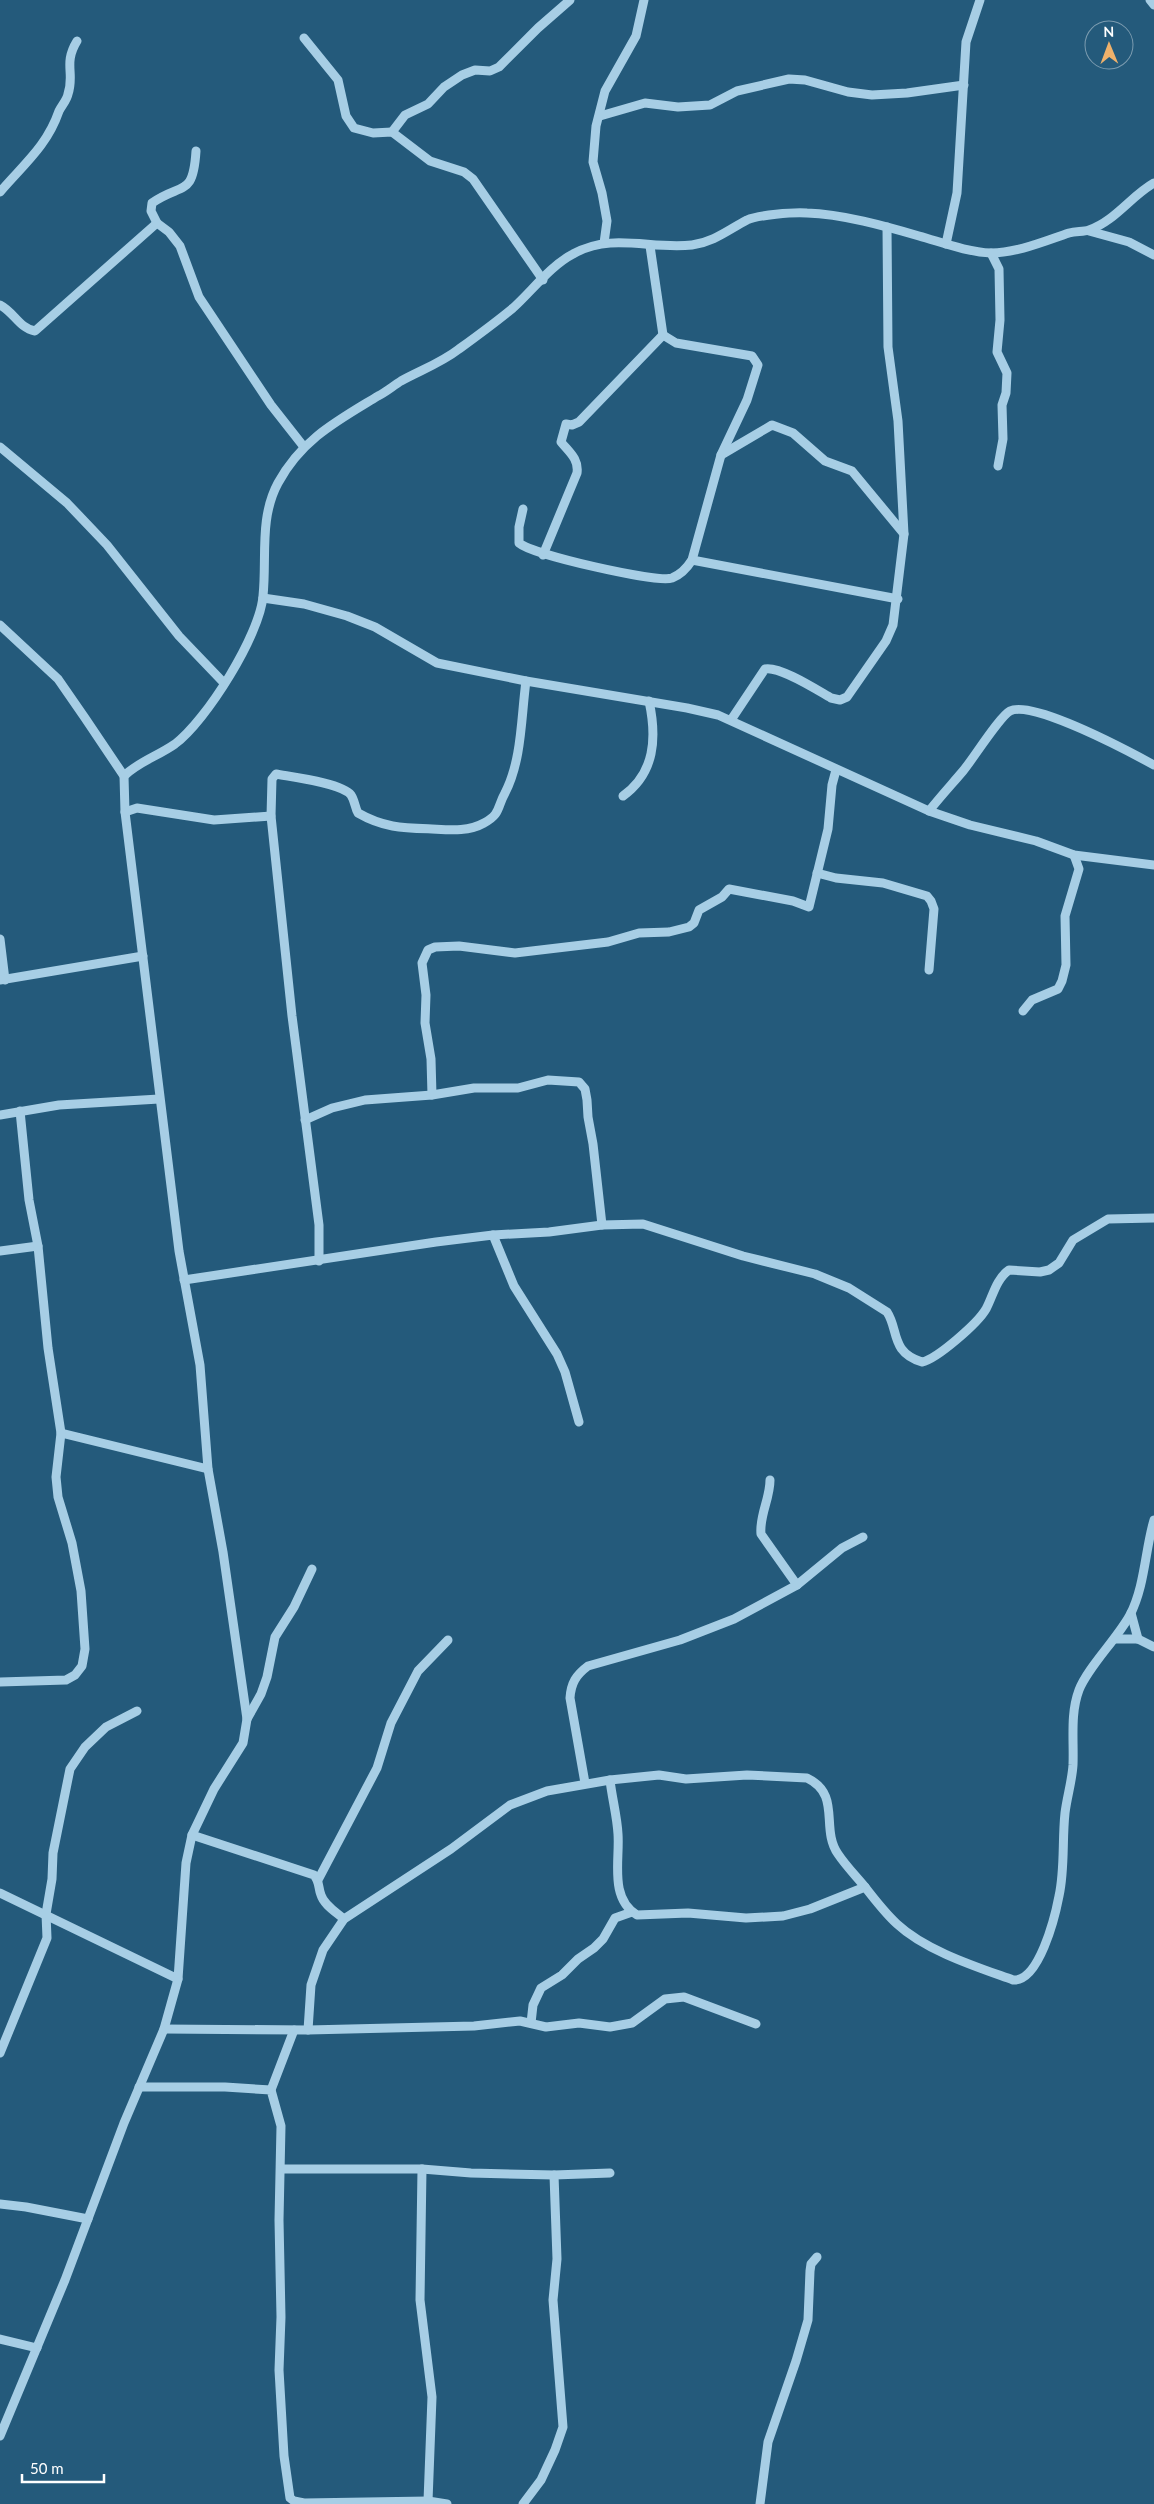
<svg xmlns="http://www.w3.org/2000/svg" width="1154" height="2504" font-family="Lato,sans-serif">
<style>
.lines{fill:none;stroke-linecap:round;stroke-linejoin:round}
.minor{stroke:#a7cee5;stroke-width:9}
</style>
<rect width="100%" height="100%" fill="#245a7b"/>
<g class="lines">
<g class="minor">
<polyline points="1150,0 1154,5"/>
<polyline points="304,38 338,80 346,116 354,128 373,133 392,132 430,161 464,172 473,179 543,280"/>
<polyline points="600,116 645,103 678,107 710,105 737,91 789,79 805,80 848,92 872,95 907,93 964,85"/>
<polyline points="392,132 405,115 428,104 444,87 462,75 475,70 490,71 499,67 538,28 570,0"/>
<path d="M196 151C193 198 182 182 152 203L151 211 157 223 169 232 180 246 199 297 271 405 304 447"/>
<path d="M0 192C24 164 47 146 59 111 62 105 67 100 68 94 75 73 63 64 77 41"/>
<polyline points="1089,231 1129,242 1154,255"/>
<polyline points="604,243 607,221 602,193 593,162 596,126 605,91 636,36 644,0"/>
<polyline points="946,244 957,193 966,42 980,0"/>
<polyline points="650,246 663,335"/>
<polyline points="991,253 999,269 1000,320 997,352 1007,373 1006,393 1002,405 1003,439 998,466"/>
<path d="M0 305C14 312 19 328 35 331L157 223"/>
<polyline points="0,447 67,503 107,545 179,636 224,683"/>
<polyline points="721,455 772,425 793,433 825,461 852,471 904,534"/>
<path d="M523 509 519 527V543C533 555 657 583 672 578 682 574 687 568 692 560L721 455 747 400 758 365 752 356 676 343 663 335"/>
<path d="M543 555 577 473C579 459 569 452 561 442L566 424 572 425 579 422 663 335"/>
<polyline points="692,560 898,599"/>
<polyline points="263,598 304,604 347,616 375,627 437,663 526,681 687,708 718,715 929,811 970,825 1036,841 1074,855 1154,865"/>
<polyline points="0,625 58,679 85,718 124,776 125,812 179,1251 200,1365 208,1469 223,1552 247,1719 243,1743 214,1789 192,1835 186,1863 178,1979 164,2029 124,2123 65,2280 0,2436"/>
<path d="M731 720 765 669C780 666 817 690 831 698L840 700 847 697 886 641 893 625 904 534 898 421 888 347 887 227"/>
<path d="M124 776C138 762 158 756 175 744 206 721 260 635 263 596 267 558 259 518 278 483 302 439 337 421 378 396 386 392 393 386 401 381 421 370 441 363 459 349 477 336 496 322 513 308 532 291 550 266 573 254 612 232 651 250 692 245 714 242 728 230 747 220 758 215 793 212 807 213 842 214 885 226 919 236 941 242 967 252 991 253 1017 253 1045 241 1069 233 1076 231 1083 232 1089 230 1115 221 1131 196 1154 183"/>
<path d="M623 796C655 773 657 738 649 701"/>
<path d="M929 811C940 797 952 784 963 771 973 759 1000 716 1010 711 1033 700 1130 752 1154 765"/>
<polyline points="125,812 137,808 214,820 271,816"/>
<polyline points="817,873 836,878 883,883 927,896 931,901 934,909 929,970"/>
<polyline points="0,939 5,980"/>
<polyline points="0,980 143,956"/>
<polyline points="1023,1011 1032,1000 1058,989 1062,981 1066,965 1065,916 1079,869 1074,855"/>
<polyline points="432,1095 431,1059 425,1023 426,995 422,963 428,950 435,947 459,946 515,953 608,942 639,933 669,932 689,927 694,923 699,910 722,897 729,889 793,901 809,907 828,829 832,785 836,770"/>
<polyline points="0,1115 59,1105 159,1099"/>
<polyline points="305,1120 332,1108 365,1100 432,1095 474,1088 518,1088 548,1080 579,1082 585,1089 587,1100 588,1117 593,1144 602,1225"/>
<polyline points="493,1235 514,1286 557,1354 565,1372 579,1422"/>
<polyline points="0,1251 38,1246"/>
<path d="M319 1261V1225L292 1016 271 816 272 779 276 774C292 777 342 783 351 795 355 801 355 808 358 813 384 828 404 828 432 829 450 830 468 832 484 823 501 814 497 807 505 793 522 760 521 718 526 681"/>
<path d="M184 1280 436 1242 493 1235 549 1232 602 1225 643 1224 743 1256 815 1274 849 1288 887 1312C899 1330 890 1352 922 1362 937 1359 978 1323 986 1309 993 1296 996 1279 1009 1270L1040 1272 1049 1270 1059 1263 1073 1240 1108 1219 1154 1218"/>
<polyline points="61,1433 208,1469"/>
<path d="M770 1480C770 1499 759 1516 761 1534L797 1585"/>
<polyline points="1131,1613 1138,1639"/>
<polyline points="1115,1639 1138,1639 1154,1647"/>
<polyline points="0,1682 66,1680 75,1675 82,1666 85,1649 81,1591 72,1543 58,1497 56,1477 61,1433 48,1348 38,1246 29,1200 20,1111"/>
<polyline points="247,1719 261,1694 267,1677 275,1637 294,1607 312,1569"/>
<path d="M610 1780C612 1798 617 1816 618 1834 620 1860 609 1898 637 1915L688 1913 746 1918 783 1916 810 1909 865 1887"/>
<path d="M585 1783 570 1698C571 1683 576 1675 588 1666L680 1640 734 1619 797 1585 842 1548 863 1537"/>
<path d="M192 1835 314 1875C320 1882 318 1888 321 1895 324 1905 336 1912 344 1919"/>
<polyline points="318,1880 377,1768 391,1723 418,1671 448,1640"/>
<polyline points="0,1893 178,1979"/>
<polyline points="531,2023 533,2005 541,1988 562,1975 578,1959 594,1948 603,1939 615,1918 632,1912"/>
<polyline points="164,2029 308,2030 474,2026 520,2021 546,2027 579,2023 610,2027 632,2023 665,1999 684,1997 756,2024"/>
<path d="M308 2030 311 1985 323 1950 344 1919 451 1849 510 1805 547 1791 610 1780 659 1775 686 1779 747 1775 807 1778C842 1795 820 1828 838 1854 846 1866 856 1876 865 1887 875 1900 885 1913 897 1924 926 1951 977 1967 1013 1980 1039 1982 1055 1917 1059 1896 1065 1869 1062 1841 1065 1813 1067 1797 1072 1781 1073 1765 1074 1740 1070 1714 1079 1690 1088 1667 1117 1639 1130 1615 1145 1586 1145 1550 1154 1520"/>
<polyline points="0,2053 47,1938 46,1914 52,1879 53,1853 70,1769 85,1747 106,1727 137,1711"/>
<polyline points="139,2087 225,2087 271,2090 281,2126 279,2220 281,2317 279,2370 284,2456 290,2498 294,2501 304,2503 428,2501 447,2504"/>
<polyline points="271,2090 294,2030"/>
<polyline points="282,2169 422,2169 471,2173 554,2175 610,2173"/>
<polyline points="422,2169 420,2300 432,2397 428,2501"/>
<polyline points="0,2204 26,2207 88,2219"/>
<polyline points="0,2339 37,2348"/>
<polyline points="523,2504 541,2480 555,2450 563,2427 553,2300 557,2259 554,2175"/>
<polyline points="760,2504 768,2442 796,2361 808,2320 810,2271 811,2264 817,2257"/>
</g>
</g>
<g transform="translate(1109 45) rotate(359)"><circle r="24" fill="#245a7b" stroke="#7c9cb0"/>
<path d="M0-4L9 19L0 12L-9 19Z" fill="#efb16b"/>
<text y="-8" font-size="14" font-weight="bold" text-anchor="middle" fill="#ffffff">N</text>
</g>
<path d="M22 2474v8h82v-8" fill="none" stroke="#ffffff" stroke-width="2.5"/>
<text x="30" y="2474" font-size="15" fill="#ffffff" stroke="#245a7b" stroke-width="4" paint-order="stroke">50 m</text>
</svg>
